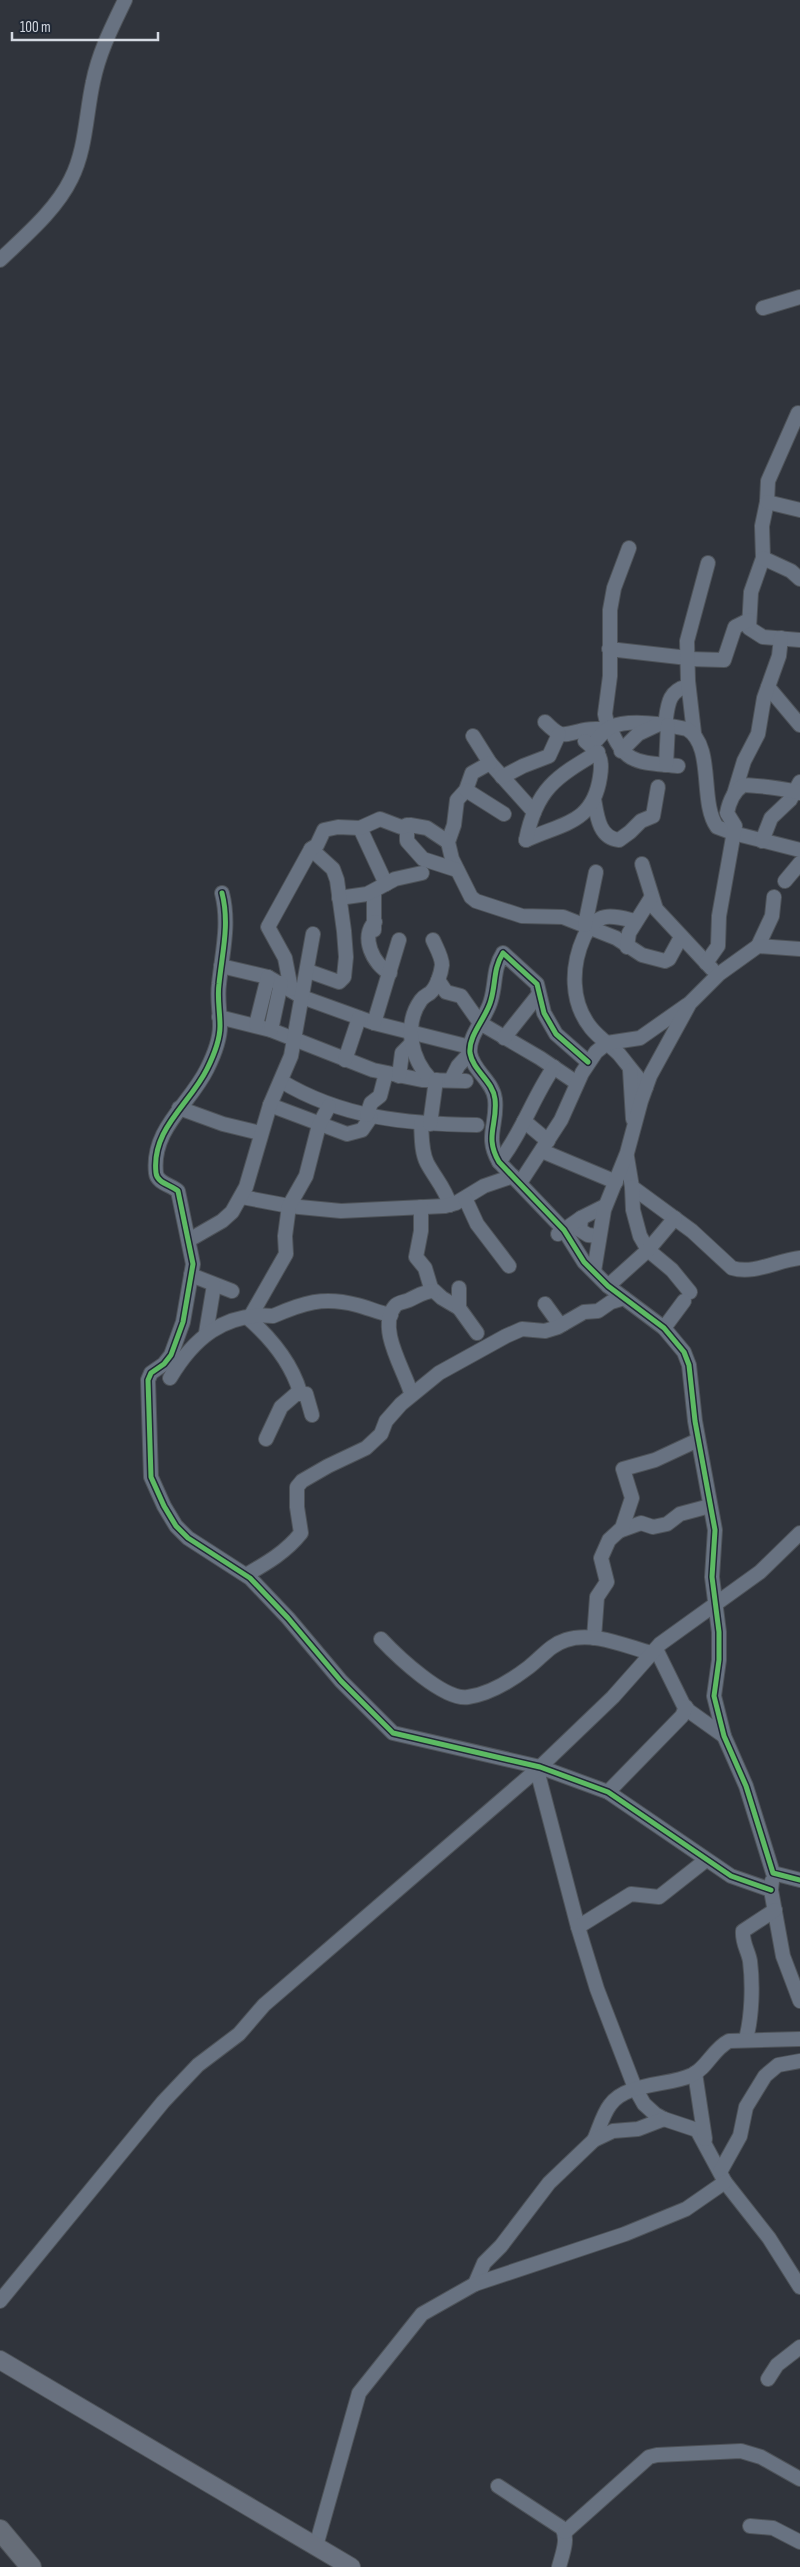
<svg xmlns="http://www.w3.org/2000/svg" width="800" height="2567" font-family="'Sofia Sans Condensed',sans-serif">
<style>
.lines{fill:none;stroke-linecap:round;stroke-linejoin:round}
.minor-casing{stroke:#4e5359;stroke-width:16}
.major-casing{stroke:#4e5359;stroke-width:20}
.highway-casing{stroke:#4e5359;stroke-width:22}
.minor{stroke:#687281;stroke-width:14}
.major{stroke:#69717f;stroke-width:18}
.highway{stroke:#666d78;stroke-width:20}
.cycleway-casing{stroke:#212936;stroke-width:8}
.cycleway{stroke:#5cba63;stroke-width:5}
</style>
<rect width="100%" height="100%" fill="#30343c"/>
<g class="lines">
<defs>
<g id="minor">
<path d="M0 260C25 236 56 210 71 179 86 150 86 113 93 82 99 52 112 27 125 0"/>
<polyline points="763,308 800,297"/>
<polyline points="798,413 768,481 767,502 762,526 763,558 751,592 749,628 763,637 800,640"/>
<polyline points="767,502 800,510"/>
<polyline points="763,558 791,571 800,579"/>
<polyline points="609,649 688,658"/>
<polyline points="688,659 724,660 735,627 749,620"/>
<polyline points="768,687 800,725"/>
<path d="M545 722C560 737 561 736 580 731 589 728 599 730 608 728L605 714 610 676V610L614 588 629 548"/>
<path d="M665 725C668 706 667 691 688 686"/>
<path d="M610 727C624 766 641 762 678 766"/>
<polyline points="694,733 688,681 687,641 708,563"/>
<polyline points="473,736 490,763 534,812"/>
<path d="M591 746C597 740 604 730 611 727 630 718 668 725 687 729 715 746 699 802 717 827L733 833 800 850"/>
<polyline points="621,751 638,734 657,725"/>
<polyline points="490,763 472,773 466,790 457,800 454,825 448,842 452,859 471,897 476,901 522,916 563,917 616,938 642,955 665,961 669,959 681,937"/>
<polyline points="666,765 668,725"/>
<polyline points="502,777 523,766 549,756 559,734"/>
<polyline points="466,790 504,814"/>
<polyline points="734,794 744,761 758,734 764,698 779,656 781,638"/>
<path d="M594 799C597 816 599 838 619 840L630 832 641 821 653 816 658 787"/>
<polyline points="407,825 407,841 423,859 457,870"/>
<polyline points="360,828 386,884"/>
<path d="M526 840C562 823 593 824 600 777 603 759 600 753 585 741"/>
<path d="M526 840C536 789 556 777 598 752"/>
<polyline points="762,841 771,818 790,800 800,782"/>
<polyline points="642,864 656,909 712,969"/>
<polyline points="785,881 800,863"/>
<polyline points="374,892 374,930"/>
<path d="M222 893C230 924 222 953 219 984 217 998 220 1011 220 1026 220 1040 213 1057 207 1069 190 1104 151 1129 156 1173 157 1183 171 1185 178 1191L193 1264 183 1322 171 1355 164 1364 151 1373 148 1380 151 1477 164 1506 176 1526 188 1538 250 1578 288 1618 341 1681 393 1733 540 1767 608 1792 731 1876 771 1890"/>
<polyline points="339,898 367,894 395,879 422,873"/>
<path d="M635 921C611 915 596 911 584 937 571 966 570 1002 591 1028 599 1038 610 1045 619 1054 628 1065 636 1076 646 1087"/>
<path d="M375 922C360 936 373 965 390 973"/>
<polyline points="585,925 596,872"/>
<polyline points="758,946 772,916 774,897"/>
<polyline points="627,947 629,933 651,898"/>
<path d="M706 963 718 946 719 916 735 826 727 813C729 803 733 792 742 786 745 783 793 790 800 793"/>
<polyline points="221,966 268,977 302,997 374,1023 470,1047"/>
<polyline points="308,971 339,982 344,977 346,957 344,931 337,880 333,869 311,849"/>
<polyline points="438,980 446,992 461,996 480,1023 540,1058 577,1083"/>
<polyline points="291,989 285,958 268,927 311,849 317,845 324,830 338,827 360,828 380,819 401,827 410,825 427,828 448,842"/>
<polyline points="219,1017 271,1030 373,1070 422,1080 466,1081"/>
<polyline points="374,1023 399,940"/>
<polyline points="256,1025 268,977"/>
<polyline points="271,1030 281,983"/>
<polyline points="504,1038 539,994"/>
<polyline points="345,1060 359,1018"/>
<path d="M588 1062 556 1034 544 1013 537 984 503 953C493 969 496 983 491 1000 487 1017 468 1035 470 1053 473 1071 493 1081 495 1099 498 1125 484 1136 499 1162L564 1230 584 1262 608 1286 664 1328 684 1352 689 1365 695 1421 715 1530 712 1577 719 1632V1660L714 1696 724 1736 746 1786 773 1873 800 1880"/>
<polyline points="630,1070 633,1119"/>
<polyline points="399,1076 402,1053 412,1043"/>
<path d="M431 1080C411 1059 403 1025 421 1000 424 996 427 995 430 993 437 987 441 973 442 965 442 957 436 947 433 940"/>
<polyline points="451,1080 458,1066 470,1053"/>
<path d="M281 1081C342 1118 407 1124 477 1125"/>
<polyline points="270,1105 347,1134 362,1130 371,1117"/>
<polyline points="179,1108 223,1124 260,1133"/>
<polyline points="367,1115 371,1103 380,1096 386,1073"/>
<polyline points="524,1121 548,1141"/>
<path d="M421 1123C422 1136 421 1151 427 1163 435 1178 445 1188 450 1205"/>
<polyline points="430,1124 436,1080"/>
<polyline points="542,1151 616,1182"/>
<path d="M627 1157 632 1187 692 1231 732 1268C754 1275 778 1260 800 1258"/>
<path d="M499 1162C522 1133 533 1097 554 1067"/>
<polyline points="520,1183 561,1120 582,1073 596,1052 607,1043 640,1038 687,1005"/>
<polyline points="632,1187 633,1210 640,1236 648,1250 672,1270 690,1292"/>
<polyline points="242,1197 289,1206 341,1211 445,1206 456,1203 484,1186 513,1176"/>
<polyline points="465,1198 477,1224 509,1266"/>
<polyline points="421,1207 421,1231 416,1257 425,1268 431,1288 442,1298 459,1308"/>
<polyline points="581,1218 580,1230 588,1235 598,1236"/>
<polyline points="558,1234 581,1218 605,1206"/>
<polyline points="189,1240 222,1221 232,1212 246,1187 270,1105 291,1056 313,934"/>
<polyline points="594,1271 604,1210 627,1153 641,1101 650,1076 690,1003 719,974 758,946 800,949"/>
<polyline points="191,1275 232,1291"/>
<polyline points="608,1286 648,1250 675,1218"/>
<polyline points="459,1288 459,1308 477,1333"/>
<polyline points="545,1304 558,1322 563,1324"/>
<polyline points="250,1317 286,1254 285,1236 289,1206 306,1176 319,1125 329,1106"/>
<path d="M248 1318C272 1339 291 1362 300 1392"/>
<polyline points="664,1328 684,1301"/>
<polyline points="206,1333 214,1285"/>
<path d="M170 1378C193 1339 224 1312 273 1316 303 1303 323 1296 357 1305 369 1308 379 1313 391 1315"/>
<path d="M410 1390C403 1368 377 1327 395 1306 398 1302 405 1302 409 1300 418 1296 424 1291 434 1291"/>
<polyline points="266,1439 281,1407 296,1394 306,1394 312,1415"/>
<polyline points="619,1531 641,1523 653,1527 667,1524 680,1514 710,1506"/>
<path d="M246 1575C267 1563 286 1552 301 1533L297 1507V1487L302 1481 328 1466 366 1448 381 1434 386 1421 401 1404 439 1373 506 1336 522 1329 545 1331 558 1327 584 1312 598 1311 611 1302 624 1298"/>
<polyline points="594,1638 597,1597 607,1582 601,1558 609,1540 622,1528 632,1498 623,1469 655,1460 698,1440"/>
<path d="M381 1639C397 1656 444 1701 468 1697 490 1694 512 1680 529 1667 542 1657 550 1645 566 1640 593 1631 625 1646 651 1653"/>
<polyline points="656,1649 683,1704 689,1711 724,1736"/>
<polyline points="537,1770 578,1927 597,1989 635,2088 644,2104 655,2114 664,2119 697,2130 725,2182 769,2238 800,2287"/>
<polyline points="608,1792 682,1716 686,1707"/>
<polyline points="772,1881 771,1890 783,1956 800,2001"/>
<polyline points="578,1927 631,1894 659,1897 706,1860"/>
<path d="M746 2039C752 2016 753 1985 750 1961 748 1950 742 1943 743 1931L775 1910"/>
<polyline points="695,2073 705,2139"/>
<path d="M594 2140C599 2129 603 2114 610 2105 626 2082 670 2086 692 2075 707 2068 713 2049 729 2041L800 2039"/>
<polyline points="720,2172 740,2136 746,2107 765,2076 778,2065 800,2061"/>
<polyline points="475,2284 484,2263 501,2246 549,2183 594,2140 613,2131 638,2129 664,2119"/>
<polyline points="0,2301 163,2102 198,2065 239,2034 264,2005 540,1767 613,1697 660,1644 760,1572 800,1533"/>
<polyline points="768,2379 777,2365 800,2347"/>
<path d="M498 2486 562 2528C569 2539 562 2555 559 2567"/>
<polyline points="750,2526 773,2528 800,2542"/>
<polyline points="565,2532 649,2457 657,2455 741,2451 761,2457 800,2479"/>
<polyline points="316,2546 359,2393 422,2314 475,2284 625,2234 686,2209 725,2182"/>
</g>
<polyline id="major" points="0,2360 351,2567"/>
<polyline id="highway" points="0,2530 31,2567"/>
</defs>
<use href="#minor" class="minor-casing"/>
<use href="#major" class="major-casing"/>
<use href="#highway" class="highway-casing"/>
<use href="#minor" class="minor"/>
<use href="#major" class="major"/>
<use href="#highway" class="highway"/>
<defs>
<g id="cycleway">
<path d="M222 893C230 924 222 953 219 984 217 998 220 1011 220 1026 220 1040 213 1057 207 1069 190 1104 151 1129 156 1173 157 1183 171 1185 178 1191L193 1264 183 1322 171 1355 164 1364 151 1373 148 1380 151 1477 164 1506 176 1526 188 1538 250 1578 288 1618 341 1681 393 1733 540 1767 608 1792 731 1876 771 1890"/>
<path d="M588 1062 556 1034 544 1013 537 984 503 953C493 969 496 983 491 1000 487 1017 468 1035 470 1053 473 1071 493 1081 495 1099 498 1125 484 1136 499 1162L564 1230 584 1262 608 1286 664 1328 684 1352 689 1365 695 1421 715 1530 712 1577 719 1632V1660L714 1696 724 1736 746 1786 773 1873 800 1880"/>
</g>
</defs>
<use href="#cycleway" class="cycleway-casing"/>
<use href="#cycleway" class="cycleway"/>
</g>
<path d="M12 32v8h146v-8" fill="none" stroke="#d4d9e2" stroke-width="2.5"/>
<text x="20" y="32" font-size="15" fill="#d4d9e2" stroke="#212936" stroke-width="4" paint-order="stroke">100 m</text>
</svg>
